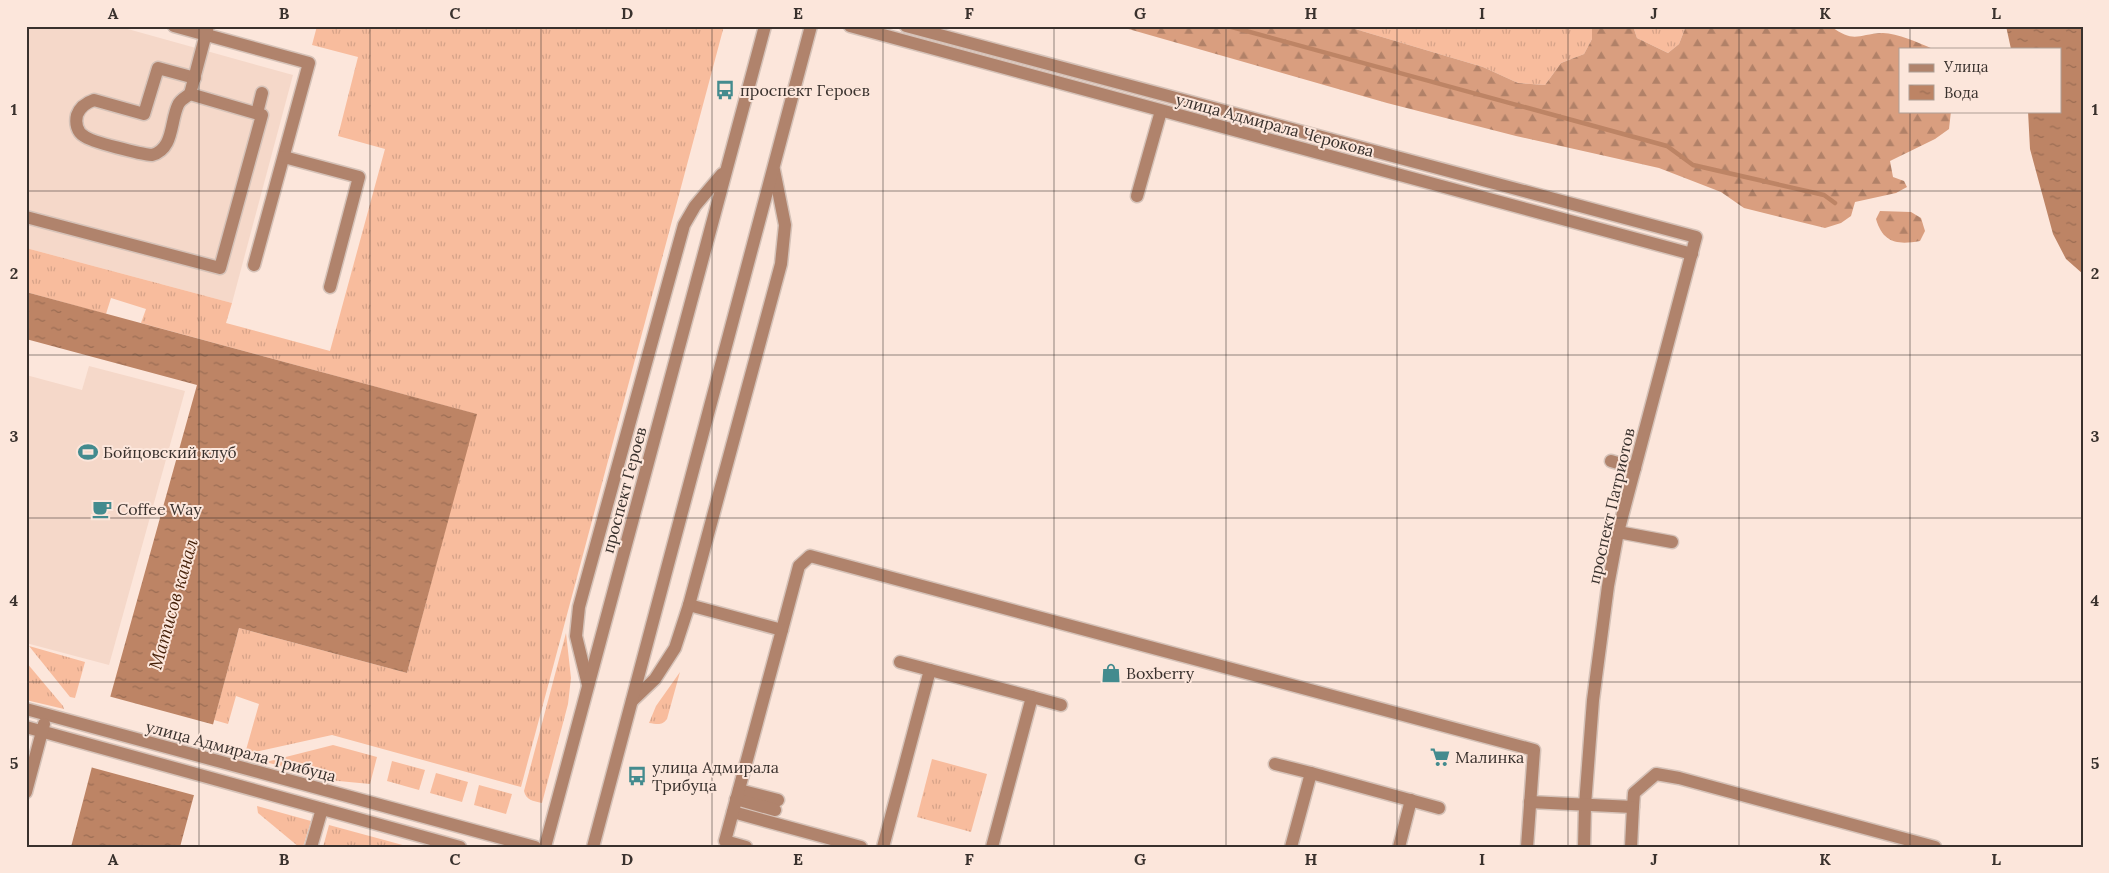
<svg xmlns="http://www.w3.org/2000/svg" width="2109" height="873" font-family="Lora,serif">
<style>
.built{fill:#f5d8c9}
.grass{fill:url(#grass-tufts)}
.forest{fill:url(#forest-firs)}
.water{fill:url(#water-ripples)}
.pier{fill:#fce6db}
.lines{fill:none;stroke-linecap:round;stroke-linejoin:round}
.stream{stroke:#bd8465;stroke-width:4.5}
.minor-casing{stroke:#d5c2b8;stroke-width:15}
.minor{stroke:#b0836c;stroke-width:12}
.grid{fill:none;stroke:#39312d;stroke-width:1;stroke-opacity:0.55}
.labels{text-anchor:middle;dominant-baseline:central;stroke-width:4;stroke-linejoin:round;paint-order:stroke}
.poi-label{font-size:16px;fill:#39312d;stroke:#fce6db;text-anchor:start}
.street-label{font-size:16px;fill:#39312d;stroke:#fce6db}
.water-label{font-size:18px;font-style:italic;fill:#441e06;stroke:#fce6db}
.neatline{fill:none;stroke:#39312d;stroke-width:2}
.grid-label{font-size:16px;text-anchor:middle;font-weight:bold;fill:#39312d}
</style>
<defs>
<pattern id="grass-tufts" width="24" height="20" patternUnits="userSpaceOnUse" patternTransform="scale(1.25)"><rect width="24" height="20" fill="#f8bc9d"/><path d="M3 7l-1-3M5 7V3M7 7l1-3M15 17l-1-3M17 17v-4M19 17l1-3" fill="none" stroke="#d5a288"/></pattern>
<pattern id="forest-firs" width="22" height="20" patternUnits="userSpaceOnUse" patternTransform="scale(1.25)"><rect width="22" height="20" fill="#d99e7f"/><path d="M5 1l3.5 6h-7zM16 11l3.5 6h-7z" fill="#b18168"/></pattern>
<pattern id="water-ripples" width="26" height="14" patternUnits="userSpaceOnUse" patternTransform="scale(1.25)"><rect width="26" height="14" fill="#bd8465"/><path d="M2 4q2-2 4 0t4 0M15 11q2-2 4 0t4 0" fill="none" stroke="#9b6d54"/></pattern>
</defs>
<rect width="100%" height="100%" fill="#fce6db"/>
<g class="built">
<polygon points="26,26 117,26 293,75 232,303 26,248"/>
<polygon points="89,366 185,391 109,665 26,643 26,375 82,390"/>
</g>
<g class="grass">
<polygon points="317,26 724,26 521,787 332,735 255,752 246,750 259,704 236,696 228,724 214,720 239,628 407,673 476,414 141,323 146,309 111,298 106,314 26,292 26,248 232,303 226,323 330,351 385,149 338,136 358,57 312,45"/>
<polygon points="1345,26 1592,26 1592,39 1584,54 1561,63 1545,85 1518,83 1483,67"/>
<polygon points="1633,26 1686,26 1679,44 1668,53 1637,38"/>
<path d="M566 633 571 678 568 704 542 803C533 801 526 800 524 791Z"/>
<polygon points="29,646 85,662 75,698 70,697"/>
<polygon points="26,662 63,706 64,709 26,700"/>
<path d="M680 672 667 719C662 726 657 724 649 723L656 706Z"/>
<polygon points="333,745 377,757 370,784 328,780 266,762"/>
<polygon points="932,759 987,774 971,832 917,817"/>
<polygon points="392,761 425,770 419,790 387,781"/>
<polygon points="436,773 468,782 462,802 430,793"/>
<polygon points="479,785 512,794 506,814 474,805"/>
<polygon points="257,806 311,821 303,847 299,847 258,813"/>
<polygon points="329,825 410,847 323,847"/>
</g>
<g class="forest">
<path d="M1118 26H1345L1483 67 1518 83 1545 85 1561 63 1584 54 1592 39V26H1633L1637 38 1668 53 1679 44 1686 26H1830C1856 44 1856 34 1883 33 1897 33 1919 43 1933 49H1900V111H1951L1949 129 1935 139 1890 161 1893 177 1904 181 1907 187 1896 193 1855 202 1851 216 1841 223 1825 228 1744 208 1721 192 1659 168 1516 136 1387 103Z"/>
<path d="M1880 211 1911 212 1921 218 1925 231 1920 241C1897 245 1883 243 1876 219Z"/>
</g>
<g class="water">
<polygon points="2006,26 2083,26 2083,274 2066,259 2053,234 2030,149 2028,111 2060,111 2060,49 2011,49"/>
<polygon points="26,292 477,414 407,673 239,628 180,847 71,847 111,694 197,385 26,339"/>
</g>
<polygon class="pier" points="108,696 215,725 197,796 90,767"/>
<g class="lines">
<polyline class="stream" points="1228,26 1667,146 1693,165 1824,195 1835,203"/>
<defs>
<g id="minor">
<polyline points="174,26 309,63 254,265"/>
<polyline points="850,26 1692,254"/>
<polyline points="906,26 1696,237 1618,532 1608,586 1593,700 1585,805 1584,847"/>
<path d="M190 94C186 97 180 100 178 105 170 122 174 149 152 155 141 154 91 142 84 136 77 132 75 123 77 115 80 107 85 103 94 100L144 114 158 68 195 78"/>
<polyline points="257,113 262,93"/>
<polyline points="284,157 359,177 330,287"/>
<polyline points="1137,196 1161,111"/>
<polyline points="26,217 220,268 262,115 190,94 208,26"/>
<polyline points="1611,461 1635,468"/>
<polyline points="1618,532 1672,542"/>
<polyline points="689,605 782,630 799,566 810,556 1534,750 1527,847"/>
<polyline points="900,662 1032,697 992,847"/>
<polyline points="588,685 576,636 579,607 684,225 695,206 722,174"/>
<polyline points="1032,697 1061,705"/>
<polyline points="632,701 655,679 675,648 689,605 781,264 785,225 774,170"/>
<polyline points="26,709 535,847"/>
<polyline points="26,727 460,847"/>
<polyline points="1275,764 1311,773"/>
<polyline points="739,790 778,800"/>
<polyline points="26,792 44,724"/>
<polyline points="736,799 775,810"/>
<polyline points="1530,802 1633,807 1634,793 1656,774 1679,778 1935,847"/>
<polyline points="733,812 861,847"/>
<polyline points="311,847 322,809"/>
<polyline points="545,847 765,26"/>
<polyline points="593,847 811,26"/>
<polyline points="746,847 725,841 782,630"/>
<polyline points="883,847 930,670"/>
<polyline points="1291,847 1311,773 1439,808"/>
<polyline points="1399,847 1411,800"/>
<polyline points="1631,847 1633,807"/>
</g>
</defs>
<use href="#minor" class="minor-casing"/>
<use href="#minor" class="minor"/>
</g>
<path class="grid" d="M199 26V847M370 26V847M541 26V847M712 26V847M883 26V847M1054 26V847M1226 26V847M1397 26V847M1568 26V847M1739 26V847M1910 26V49M1910 111V847M26 191H2083M26 355H2083M26 518H2083M26 682H2083"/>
<defs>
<symbol id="bus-bare" viewBox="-9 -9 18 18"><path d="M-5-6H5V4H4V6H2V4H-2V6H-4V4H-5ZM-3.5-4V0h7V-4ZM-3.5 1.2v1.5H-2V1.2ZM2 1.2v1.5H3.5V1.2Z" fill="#438b8e" stroke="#fce6db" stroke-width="2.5" paint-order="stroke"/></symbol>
<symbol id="stadium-bare" viewBox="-9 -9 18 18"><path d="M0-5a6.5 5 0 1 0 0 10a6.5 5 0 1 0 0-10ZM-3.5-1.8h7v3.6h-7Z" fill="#438b8e" stroke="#fce6db" stroke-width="2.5" paint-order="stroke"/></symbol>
<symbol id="cafe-bare" viewBox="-9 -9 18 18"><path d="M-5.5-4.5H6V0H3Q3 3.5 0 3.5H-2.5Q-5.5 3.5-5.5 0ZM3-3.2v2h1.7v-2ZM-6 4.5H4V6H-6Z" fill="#438b8e" stroke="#fce6db" stroke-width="2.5" paint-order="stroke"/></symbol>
<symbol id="shop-bare" viewBox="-9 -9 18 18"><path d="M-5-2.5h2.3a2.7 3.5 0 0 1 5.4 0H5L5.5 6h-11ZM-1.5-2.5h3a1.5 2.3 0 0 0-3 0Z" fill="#438b8e" stroke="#fce6db" stroke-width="2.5" paint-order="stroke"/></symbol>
<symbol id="supermarket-bare" viewBox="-9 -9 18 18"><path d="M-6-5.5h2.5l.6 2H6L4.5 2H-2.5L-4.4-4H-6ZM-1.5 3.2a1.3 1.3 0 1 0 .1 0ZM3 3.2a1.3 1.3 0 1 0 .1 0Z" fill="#438b8e" stroke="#fce6db" stroke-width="2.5" paint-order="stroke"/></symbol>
</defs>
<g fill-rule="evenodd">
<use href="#bus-bare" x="711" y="76" width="28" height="28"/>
<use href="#stadium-bare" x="74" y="438" width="28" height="28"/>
<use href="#cafe-bare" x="88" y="495" width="28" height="28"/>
<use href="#shop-bare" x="1097" y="659" width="28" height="28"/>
<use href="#supermarket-bare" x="1426" y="743" width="28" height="28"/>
<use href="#bus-bare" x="623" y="762" width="28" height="28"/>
</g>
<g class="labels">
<g class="poi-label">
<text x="740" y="90">проспект Героев</text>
<text x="103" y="452">Бойцовский клуб</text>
<text x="117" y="509">Coffee Way</text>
<text x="1126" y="673">Boxberry</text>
<text x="1455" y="757">Малинка</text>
<text x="652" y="767">улица Адмирала<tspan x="652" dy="18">Трибуца</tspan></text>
</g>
<g class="street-label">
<text transform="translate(1275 125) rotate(15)">улица Адмирала Черокова</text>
<text transform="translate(624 490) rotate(-75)">проспект Героев</text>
<text transform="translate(1611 506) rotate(-77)">проспект Патриотов</text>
<text transform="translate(241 751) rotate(15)">улица Адмирала Трибуца</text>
</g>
<g class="water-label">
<text transform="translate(173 604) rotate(-74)">Матисов канал</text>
</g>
</g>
<rect width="2109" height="873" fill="none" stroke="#fce6db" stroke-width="55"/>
<rect x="1899" y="48" width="162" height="65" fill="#fce6db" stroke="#ae9e95"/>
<rect x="1909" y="64" width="25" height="8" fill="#b0836c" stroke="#ae9e95"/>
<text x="1944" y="72" font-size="15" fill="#39312d">Улица</text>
<rect x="1909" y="85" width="25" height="15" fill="url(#water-ripples)" stroke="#ae9e95"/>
<text x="1944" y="98" font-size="15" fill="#39312d">Вода</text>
<rect x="28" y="28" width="2054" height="818" class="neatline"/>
<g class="grid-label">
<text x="113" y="19">A</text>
<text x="284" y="19">B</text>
<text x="455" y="19">C</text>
<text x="627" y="19">D</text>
<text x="798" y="19">E</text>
<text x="969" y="19">F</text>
<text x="1140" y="19">G</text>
<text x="1311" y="19">H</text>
<text x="1482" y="19">I</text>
<text x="1654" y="19">J</text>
<text x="1825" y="19">K</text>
<text x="1996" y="19">L</text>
<text x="14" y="115">1</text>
<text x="2095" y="115">1</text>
<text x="14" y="279">2</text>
<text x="2095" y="279">2</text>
<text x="14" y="442">3</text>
<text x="2095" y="442">3</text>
<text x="14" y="606">4</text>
<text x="2095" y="606">4</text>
<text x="14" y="769">5</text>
<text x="2095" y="769">5</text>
<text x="113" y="865">A</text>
<text x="284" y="865">B</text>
<text x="455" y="865">C</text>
<text x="627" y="865">D</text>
<text x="798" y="865">E</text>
<text x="969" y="865">F</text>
<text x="1140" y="865">G</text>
<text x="1311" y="865">H</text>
<text x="1482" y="865">I</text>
<text x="1654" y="865">J</text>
<text x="1825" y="865">K</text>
<text x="1996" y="865">L</text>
</g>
</svg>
